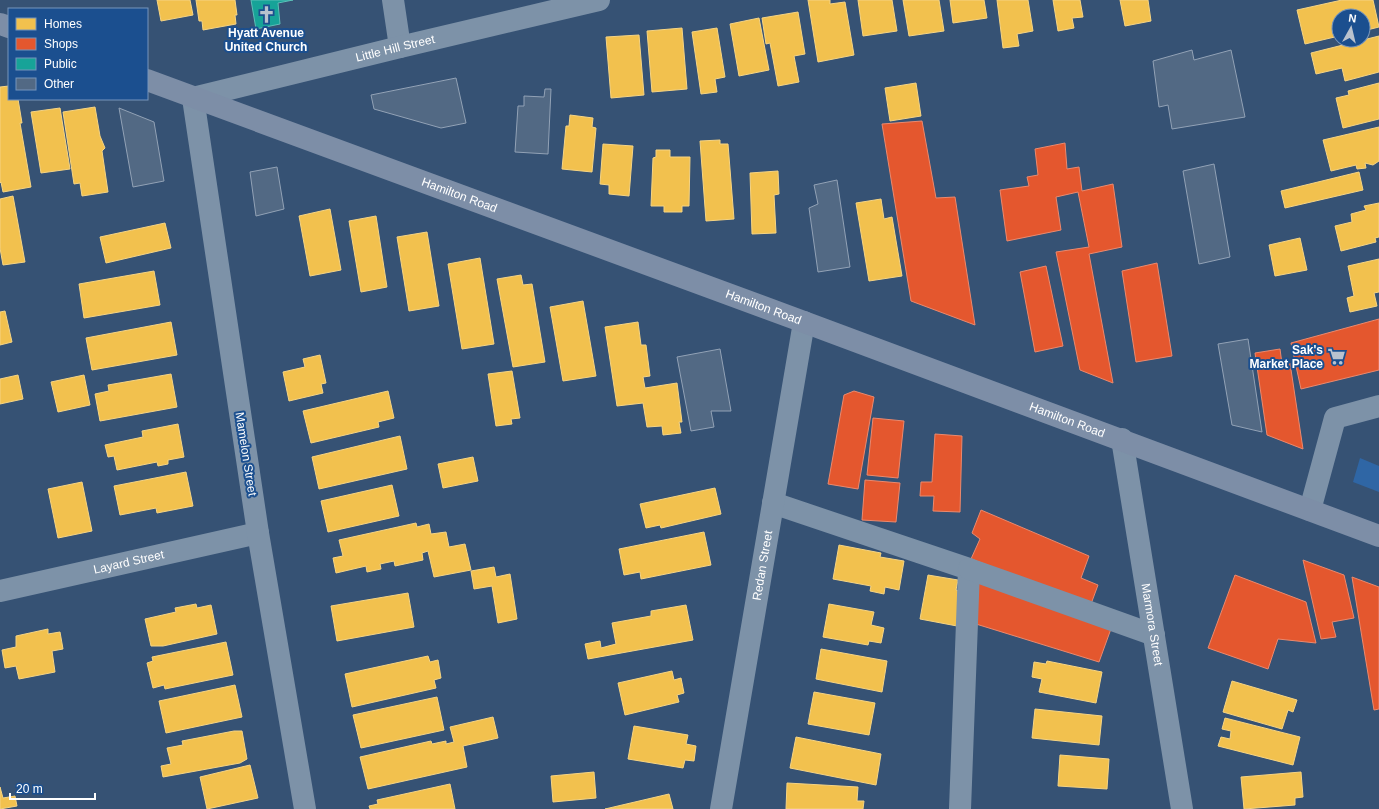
<svg xmlns="http://www.w3.org/2000/svg" width="1379" height="809" font-family="Helvetica,sans-serif">
<style>
.green{fill:#2f66a5}
.homes{fill:#f2c14e;stroke:#f6d483}
.shops{fill:#e4572e;stroke:#ec896d}
.public{fill:#17a398;stroke:#5dbfb7}
.building{fill:#526984;stroke:#92a2b6}
.lines{fill:none;stroke-linecap:round;stroke-linejoin:round}
.minor{stroke:#7d92a8;stroke-width:22}
.major{stroke:#7d8ea7;stroke-width:22}
.labels{text-anchor:middle;dominant-baseline:central;stroke-width:4;stroke-linejoin:round;paint-order:stroke}
.poi-label{font-size:12px;font-weight:bold;fill:#fff;stroke:#1b4f8f}
.street-label{font-size:12px;fill:#fff;stroke:#1b4f8f}
</style>
<rect width="100%" height="100%" fill="#365274"/>
<polygon class="green" points="1360,458 1379,466 1379,492 1353,482"/>
<g class="homes">
<polygon points="157,0 190,0 193,15 161,21"/>
<polygon points="196,0 235,0 237,15 235,15 236,24 203,30 202,21 199,21"/>
<polygon points="808,0 830,0 830,4 845,2 854,55 818,62"/>
<polygon points="858,0 892,0 897,31 863,36"/>
<polygon points="903,0 939,0 944,31 909,36"/>
<polygon points="950,0 984,0 987,18 953,23"/>
<polygon points="997,0 1028,0 1033,31 1017,34 1019,46 1003,48"/>
<polygon points="1053,0 1080,0 1083,17 1072,18 1074,28 1058,31"/>
<polygon points="1120,0 1148,0 1151,21 1125,26"/>
<polygon points="1342,0 1373,0 1379,27 1363,31 1363,16 1339,16 1339,36 1305,44 1297,10"/>
<polygon points="798,12 805,54 794,56 799,82 778,86 770,43 766,44 762,18"/>
<polygon points="759,18 769,70 739,76 730,24"/>
<polygon points="682,28 687,89 652,92 647,31"/>
<polygon points="717,28 725,77 715,79 717,92 701,94 692,32"/>
<polygon points="639,35 644,95 611,98 606,37"/>
<polygon points="1379,36 1379,72 1345,81 1342,68 1316,74 1311,53"/>
<polygon points="916,83 921,116 890,121 885,88"/>
<polygon points="1379,83 1379,119 1343,128 1336,98 1349,95 1348,91"/>
<polygon points="9,86 9,99 18,99 22,123 20,123 31,187 3,192 1,182 0,183 0,87"/>
<polygon points="95,107 100,136 105,148 102,151 108,192 82,196 80,183 74,184 63,112"/>
<polygon points="60,108 70,169 41,173 31,112"/>
<polygon points="570,115 593,118 592,127 596,128 592,172 562,169 566,126 569,126"/>
<polygon points="1379,127 1379,161 1373,165 1365,163 1366,168 1357,169 1356,165 1331,171 1323,140"/>
<polygon points="720,140 720,144 728,144 734,219 706,221 700,141"/>
<polygon points="603,144 633,146 629,196 609,194 609,185 600,184"/>
<polygon points="656,150 670,150 670,157 690,157 689,206 682,206 682,212 664,212 664,206 651,206 653,158 656,157"/>
<polygon points="778,171 779,194 774,195 776,233 752,234 750,173"/>
<polygon points="1359,172 1363,190 1285,208 1281,191"/>
<polygon points="13,196 25,262 3,265 0,248 0,199"/>
<polygon points="881,199 884,219 892,217 902,276 869,281 856,203"/>
<polygon points="1379,203 1379,237 1375,238 1376,242 1341,251 1335,226 1352,222 1351,214 1366,210 1364,206"/>
<polygon points="330,209 341,270 310,276 299,216"/>
<polygon points="376,216 387,287 361,292 349,221"/>
<polygon points="165,223 171,248 106,263 100,237"/>
<polygon points="427,232 439,306 409,311 397,237"/>
<polygon points="1300,238 1307,270 1275,276 1269,245"/>
<polygon points="480,258 494,344 462,349 448,264"/>
<polygon points="1379,259 1379,292 1374,293 1377,306 1350,312 1347,298 1354,296 1348,266"/>
<polygon points="154,271 160,305 84,318 79,284"/>
<polygon points="521,275 523,285 532,284 545,362 513,367 497,279"/>
<polygon points="583,301 596,376 563,381 550,307"/>
<polygon points="5,311 12,342 0,345 0,312"/>
<polygon points="171,322 177,355 92,370 86,338"/>
<polygon points="638,322 641,345 646,345 650,376 643,377 645,388 677,383 682,422 679,422 681,433 663,435 662,426 647,427 643,403 617,406 605,327"/>
<polygon points="320,355 326,383 321,384 323,393 289,401 283,372 305,367 303,359"/>
<polygon points="512,371 520,418 511,419 512,424 496,426 488,374"/>
<polygon points="171,374 177,407 100,421 95,394 109,391 108,385"/>
<polygon points="18,375 23,399 0,404 0,379"/>
<polygon points="84,375 90,405 58,412 51,382"/>
<polygon points="388,391 394,418 378,422 379,427 311,443 303,411"/>
<polygon points="178,424 184,457 168,460 168,464 158,466 157,462 117,470 114,456 108,457 105,445 143,437 142,431"/>
<polygon points="400,436 407,469 319,489 312,457"/>
<polygon points="473,457 478,481 443,488 438,464"/>
<polygon points="186,472 193,506 157,513 156,508 120,515 114,486"/>
<polygon points="82,482 92,531 58,538 48,489"/>
<polygon points="392,485 399,516 328,532 321,501"/>
<polygon points="715,488 721,514 661,528 660,525 646,528 640,504"/>
<polygon points="416,523 417,527 429,524 431,534 446,532 449,547 465,544 471,570 434,577 428,551 422,553 423,560 395,566 394,561 380,564 381,569 367,572 366,566 336,573 333,558 343,556 339,540"/>
<polygon points="704,532 711,565 641,579 640,572 624,575 619,549"/>
<polygon points="839,545 881,553 880,557 904,561 899,590 885,587 884,594 870,591 871,586 833,579"/>
<polygon points="494,567 496,577 510,574 517,619 498,623 492,586 474,589 471,571"/>
<polygon points="928,575 958,580 956,590 963,592 957,626 920,619"/>
<polygon points="408,593 414,627 337,641 331,606"/>
<polygon points="196,604 197,608 211,605 217,634 163,646 151,646 145,619 176,612 175,608"/>
<polygon points="829,604 874,612 871,625 884,628 881,643 869,641 868,645 823,637"/>
<polygon points="686,605 693,640 588,659 585,644 600,641 601,648 616,644 612,623 651,616 651,611"/>
<polygon points="48,629 48,634 60,632 63,649 52,651 55,672 19,679 16,666 5,668 2,650 16,647 16,636"/>
<polygon points="226,642 233,675 165,689 164,685 153,688 147,663 153,661 152,657"/>
<polygon points="821,649 887,661 882,692 816,679"/>
<polygon points="428,656 430,662 438,660 441,678 434,680 436,688 352,707 345,674"/>
<polygon points="1047,661 1102,672 1096,703 1039,692 1042,679 1032,677 1034,662 1046,664"/>
<polygon points="672,671 674,680 681,678 684,693 677,695 679,702 625,715 618,683"/>
<polygon points="1232,681 1297,700 1293,712 1288,710 1282,729 1223,712"/>
<polygon points="235,685 242,717 166,733 159,701"/>
<polygon points="814,692 875,703 869,735 808,724"/>
<polygon points="437,697 444,730 361,748 353,715"/>
<polygon points="1035,709 1102,716 1099,745 1032,738"/>
<polygon points="493,717 498,738 463,746 467,767 368,789 360,757 431,741 432,744 446,741 446,744 454,742 450,727"/>
<polygon points="1225,718 1300,737 1293,765 1218,746 1221,737 1230,739 1231,731 1222,729"/>
<polygon points="634,726 688,735 686,744 696,746 694,761 685,760 683,768 628,759"/>
<polygon points="234,731 242,731 247,759 240,763 163,777 161,766 171,764 167,748 183,745 182,741"/>
<polygon points="796,737 881,754 876,785 790,768"/>
<polygon points="1060,755 1109,759 1107,789 1058,786"/>
<polygon points="250,765 258,798 207,809 200,777"/>
<polygon points="594,772 596,798 553,802 551,776"/>
<polygon points="1301,772 1303,797 1295,798 1295,805 1244,809 1241,777"/>
<polygon points="787,783 858,787 857,801 864,801 863,809 786,809"/>
<polygon points="450,784 455,809 370,809 369,806 378,804 377,800"/>
<polygon points="0,787 3,798 15,796 17,806 0,809"/>
<polygon points="669,794 673,809 605,809"/>
</g>
<g class="shops">
<polygon points="922,121 936,198 955,197 975,325 911,301 882,124"/>
<polygon points="1065,143 1067,169 1079,167 1082,191 1113,184 1122,247 1089,254 1113,383 1080,370 1056,252 1089,247 1078,192 1056,197 1061,230 1007,241 1000,190 1029,186 1027,177 1038,175 1035,149"/>
<polygon points="1157,263 1172,356 1136,362 1122,271"/>
<polygon points="1046,266 1063,346 1035,352 1020,272"/>
<polygon points="1379,319 1379,370 1301,389 1291,343"/>
<polygon points="1280,349 1282,364 1290,363 1303,449 1267,435 1255,353"/>
<polygon points="854,391 874,397 858,489 828,484 844,395"/>
<polygon points="873,418 904,421 898,478 867,475"/>
<polygon points="935,434 962,436 960,512 933,511 934,496 920,496 921,482 932,482"/>
<polygon points="865,480 900,483 896,522 862,520"/>
<polygon points="981,510 1089,556 1081,578 1098,585 1091,604 971,559 980,539 972,533"/>
<polygon points="1303,560 1344,575 1354,618 1332,622 1336,637 1321,639"/>
<polygon points="1235,575 1306,602 1316,643 1278,639 1268,669 1208,648"/>
<polygon points="979,576 1112,626 1099,662 976,624"/>
<polygon points="1352,577 1379,587 1379,709 1374,710"/>
</g>
<polygon class="public" points="251,0 293,0 278,3 280,24 256,29"/>
<g class="building">
<polygon points="1192,50 1194,60 1231,50 1245,117 1172,129 1168,105 1159,107 1153,61"/>
<polygon points="456,78 466,123 441,128 374,109 371,95"/>
<polygon points="545,89 551,89 548,154 515,152 518,106 524,106 524,96 544,97"/>
<polygon points="119,108 154,122 164,181 133,187"/>
<polygon points="1214,164 1230,257 1199,264 1183,171"/>
<polygon points="277,167 284,209 256,216 250,172"/>
<polygon points="837,180 850,267 818,272 809,208 818,204 814,185"/>
<polygon points="1248,339 1262,432 1232,425 1218,344"/>
<polygon points="720,349 731,411 711,411 714,427 691,431 677,357"/>
</g>
<g class="lines">
<g class="minor">
<polyline points="393,0 400,47"/>
<path id="s1" d="M1122 439 1182 809"/>
<polyline points="773,503 969,569 960,809"/>
<polyline points="1310,510 1335,418 1379,406"/>
<polyline points="969,569 1154,635"/>
<path id="s2" d="M0 591 258 533"/>
<path id="s3" d="M305 809 258 533 193 98 400 47 599 0"/>
<path id="s4" d="M721 809 804 322"/>
</g>
<g class="major">
<polyline points="0,24 9,27"/>
<path id="s5" d="M147 80 804 322 1379 536"/>
</g>
</g>
<defs>
<symbol id="church-bare" viewBox="-9 -9 18 18"><path d="M-1.2-6h2.4v3.5h3.3v2.4h-3.3V6h-2.4V-.1h-3.3v-2.4h3.3Z" fill="#b9c2ce" stroke="#1b4f8f" stroke-width="2.5" paint-order="stroke"/></symbol>
<symbol id="supermarket-bare" viewBox="-9 -9 18 18"><path d="M-6-5.5h2.5l.6 2H6L4.5 2H-2.5L-4.4-4H-6ZM-1.5 3.2a1.3 1.3 0 1 0 .1 0ZM3 3.2a1.3 1.3 0 1 0 .1 0Z" fill="#b9c2ce" stroke="#1b4f8f" stroke-width="2.5" paint-order="stroke"/></symbol>
</defs>
<g fill-rule="evenodd">
<use href="#church-bare" x="254" y="2" width="25" height="25"/>
<use href="#supermarket-bare" x="1324" y="344" width="25" height="25"/>
</g>
<g class="labels">
<g class="poi-label">
<text x="266" y="33">Hyatt Avenue<tspan x="266" dy="14">United Church</tspan></text>
<text x="1323" y="350" text-anchor="end">Sak's<tspan x="1323" dy="14">Market Place</tspan></text>
</g>
<g class="street-label">
<text stroke="none"><textPath href="#s3" startOffset="928">Little Hill Street</textPath></text>
<text stroke="none"><textPath href="#s5" startOffset="333">Hamilton Road</textPath></text>
<text stroke="none"><textPath href="#s5" startOffset="657">Hamilton Road</textPath></text>
<text stroke="none"><textPath href="#s5" startOffset="981">Hamilton Road</textPath></text>
<text transform="translate(246 454) rotate(81)">Mamelon Street</text>
<text stroke="none"><textPath href="#s2" startOffset="132">Layard Street</textPath></text>
<text stroke="none"><textPath href="#s4" startOffset="247">Redan Street</textPath></text>
<text stroke="none"><textPath href="#s1" startOffset="188">Marmora Street</textPath></text>
</g>
</g>
<rect x="8" y="8" width="140" height="92" fill="#1b4f8f" stroke="#7695bc"/>
<rect x="16" y="18" width="20" height="12" fill="#f2c14e" stroke="#7695bc"/>
<text x="44" y="28" font-size="12" fill="#ffffff">Homes</text>
<rect x="16" y="38" width="20" height="12" fill="#e4572e" stroke="#7695bc"/>
<text x="44" y="48" font-size="12" fill="#ffffff">Shops</text>
<rect x="16" y="58" width="20" height="12" fill="#17a398" stroke="#7695bc"/>
<text x="44" y="68" font-size="12" fill="#ffffff">Public</text>
<rect x="16" y="78" width="20" height="12" fill="#526984" stroke="#7695bc"/>
<text x="44" y="88" font-size="12" fill="#ffffff">Other</text>
<g transform="translate(1351 28) rotate(8)"><circle r="19" fill="#1b4f8f" stroke="#7695bc"/>
<path d="M0-3L7 15L0 10L-7 15Z" fill="#b9c2ce"/>
<text y="-6" font-size="11" font-weight="bold" text-anchor="middle" fill="#ffffff">N</text>
</g>
<path d="M10 793v6h85v-6" fill="none" stroke="#ffffff" stroke-width="2"/>
<text x="16" y="793" font-size="12" fill="#ffffff" stroke="#1b4f8f" stroke-width="3" paint-order="stroke">20 m</text>
</svg>
